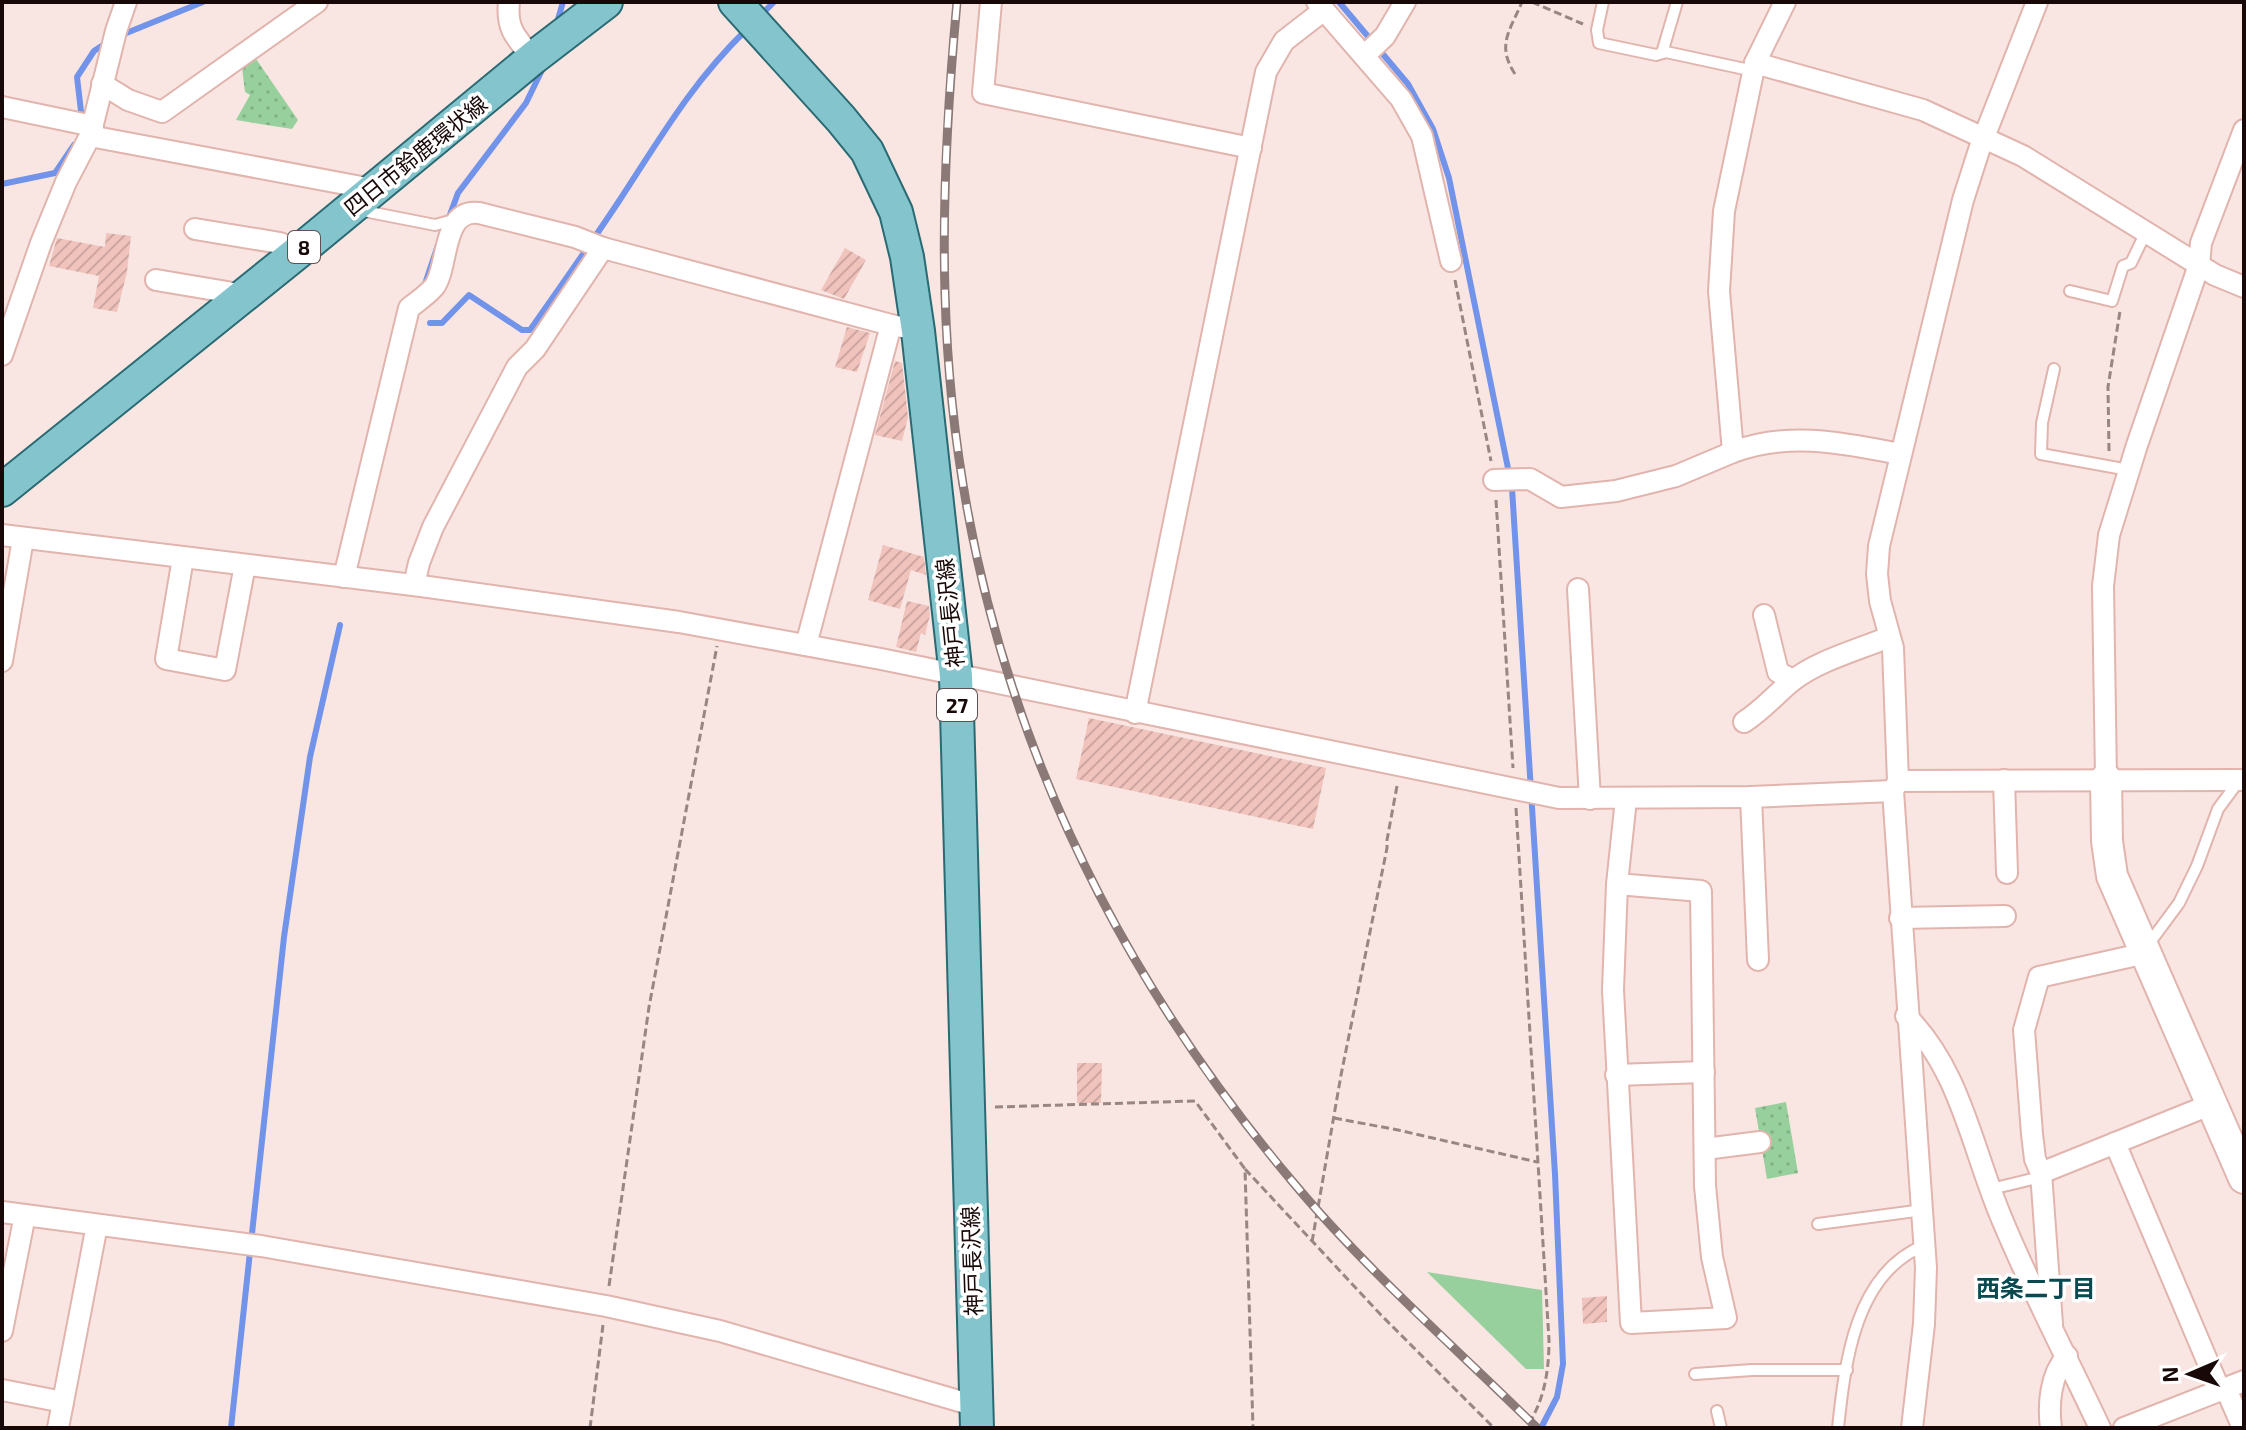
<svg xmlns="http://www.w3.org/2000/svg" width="2246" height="1430" font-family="'Exo 2','Noto Sans JP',sans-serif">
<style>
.grass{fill:#97d09c}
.park{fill:url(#park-dots)}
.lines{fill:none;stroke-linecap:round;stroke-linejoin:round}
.stream{stroke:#7193e9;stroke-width:6}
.building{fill:url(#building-hatch)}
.lane-casing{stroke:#e1b4ae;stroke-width:14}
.street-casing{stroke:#e1b4ae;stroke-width:24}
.secondary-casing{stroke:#e1b4ae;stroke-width:34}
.primary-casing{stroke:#296a73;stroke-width:36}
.path{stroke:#978683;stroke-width:3;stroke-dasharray:8 4;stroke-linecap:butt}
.lane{stroke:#fff;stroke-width:10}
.street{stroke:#fff;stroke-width:20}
.secondary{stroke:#fff;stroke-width:30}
.primary{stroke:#84c5cd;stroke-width:32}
.rail-casing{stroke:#8a7977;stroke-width:9}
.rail{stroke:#fff;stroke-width:6;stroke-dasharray:18;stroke-linecap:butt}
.labels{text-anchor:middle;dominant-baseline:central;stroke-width:7;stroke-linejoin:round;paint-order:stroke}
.shield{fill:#fff;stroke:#5d5352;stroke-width:2}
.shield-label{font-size:20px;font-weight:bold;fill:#180908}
.street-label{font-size:22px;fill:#180908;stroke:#fff}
.neighbourhood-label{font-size:24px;font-weight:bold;fill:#094950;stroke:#fff}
</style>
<defs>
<pattern id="park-dots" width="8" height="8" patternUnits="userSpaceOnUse" patternTransform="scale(2)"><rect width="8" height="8" fill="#97d09c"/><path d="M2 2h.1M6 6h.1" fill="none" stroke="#81b185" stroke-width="1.8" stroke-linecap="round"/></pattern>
<pattern id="building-hatch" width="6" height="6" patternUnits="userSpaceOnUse" patternTransform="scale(2)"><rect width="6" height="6" fill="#f1c3bd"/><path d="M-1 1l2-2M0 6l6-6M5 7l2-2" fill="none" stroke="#cea6a1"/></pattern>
</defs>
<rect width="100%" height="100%" fill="#f9e6e3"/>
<polygon class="grass" points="1427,1272 1542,1290 1544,1369 1526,1369"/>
<g class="park">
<polygon points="254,56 298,120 292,129 236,120 250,95 245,92 242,67"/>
<polygon points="1786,1102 1798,1173 1767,1179 1755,1108"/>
</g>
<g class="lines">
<g class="stream">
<polyline points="1339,2 1408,84 1433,129 1449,178 1512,488 1555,1174 1563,1364 1557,1397 1541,1428"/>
<polyline points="760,16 774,2"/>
<polyline points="556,26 563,2"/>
<polyline points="119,36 203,2"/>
<polyline points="82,120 77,77 94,51 109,41"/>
<polyline points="2,184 55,173 74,145"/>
<polyline points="448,220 458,193 526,103 543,68"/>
<polyline points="424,287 438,245"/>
<path d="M430 323H442L469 295 522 330H530C561 286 592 242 621 198 662 135 692 83 746 30"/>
<polyline points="231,1428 284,937 310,757 340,625"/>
</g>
</g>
<g class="building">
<polygon points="106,233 131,236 127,272 117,312 93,308 99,276 49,266 57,238 105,247"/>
<polygon points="845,248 866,260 844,299 821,290"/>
<polygon points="847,327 870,333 857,372 835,367"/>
<polygon points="895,361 902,363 908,417 902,441 875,435"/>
<polygon points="883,545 924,557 926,575 911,570 900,609 868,600"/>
<polygon points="907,601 929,606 930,615 925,635 921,633 916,652 896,647"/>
<polygon points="1089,718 1326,768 1313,829 1076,779"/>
<polygon points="1077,1063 1102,1063 1101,1103 1077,1103"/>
<polygon points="1607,1296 1607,1322 1583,1324 1582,1298"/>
</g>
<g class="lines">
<defs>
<g id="lane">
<polyline points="1603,2 1597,30 1599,43 1656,55 1666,52 1754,71"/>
<polyline points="1662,53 1677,2"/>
<polyline points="359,210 435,225 457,219"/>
<polyline points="2070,291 2112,301 2123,266 2131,263 2145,234"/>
<polyline points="2054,369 2042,423 2041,454 2129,470"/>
<polyline points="2148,945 2179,903 2197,866 2218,809 2238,782"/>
<polyline points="1991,1189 2041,1177"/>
<polyline points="1818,1224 1923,1210"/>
<polyline points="1695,1374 1752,1370 1847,1370"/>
<polyline points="1717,1411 1721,1428"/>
<path d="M1838 1428C1845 1362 1855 1273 1925 1245"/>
</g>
<g id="street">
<path d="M509 2C506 29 516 38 533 58"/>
<polyline points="991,2 983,93 1251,148"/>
<polyline points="1317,2 1401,99 1422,136 1451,261"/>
<path d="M1785 2 1755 63 1724 211 1719 291 1733 452C1789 431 1843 443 1900 454"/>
<polyline points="1364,56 1385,36 1405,2"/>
<polyline points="1755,63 1923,110 2023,156 2215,275 2244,287"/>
<polyline points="102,84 128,100 162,112 317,2"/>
<polyline points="2,107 93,126"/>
<polyline points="90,136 372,189"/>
<polyline points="195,229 280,243 298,252"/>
<polyline points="156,280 245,295"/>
<polyline points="2,355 41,243 66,182 90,136 116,31 126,2"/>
<polyline points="1494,480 1530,479 1561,497 1616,491 1676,476 1733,452"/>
<polyline points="2,535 421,586 679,622 881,659 1559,798 1751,797 1893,791"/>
<polyline points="183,558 166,659 225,670 245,565"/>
<path d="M344 577 409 308C417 302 427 295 434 287 449 268 441 208 479 213L575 237 603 248"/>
<polyline points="414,585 419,563 433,527 517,367 535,349 603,248 891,325"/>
<polyline points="1578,589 1590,799"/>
<polyline points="1764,615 1778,672 1793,680"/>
<polyline points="806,645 891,325 902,327"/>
<polyline points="2,661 23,539"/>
<polyline points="1135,713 1266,72 1284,41 1324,10"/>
<path d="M1744 722C1763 710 1776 694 1792 681 1819 660 1858 650 1889 637"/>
<polyline points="2106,779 2103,586 2109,535 2137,445 2199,265 2201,243 2244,130"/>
<polyline points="2004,780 2007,873"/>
<polyline points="1898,781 2244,780"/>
<polyline points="1751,797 1758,960"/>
<polyline points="1617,884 1701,891 1705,1186 1712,1257 1726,1318 1631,1323 1613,990 1617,884 1626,799"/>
<polyline points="1900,918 2005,916"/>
<path d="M1906 1016C1962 1071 1973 1154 2004 1224 2033 1293 2068 1360 2100 1428"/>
<polyline points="1616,1075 1704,1072"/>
<polyline points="2115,1143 2220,1391"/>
<polyline points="1705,1149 1760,1142"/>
<polyline points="2041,1173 2212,1104"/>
<polyline points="2,1212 261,1246 606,1306 720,1331 976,1406"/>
<polyline points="2052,1324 2041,1173 2035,1159 2032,1134 2024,1030 2039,977 2146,953"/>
<polyline points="2,1331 25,1215"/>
<polyline points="2226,1389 2243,1428"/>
<polyline points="2,1390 63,1402"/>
<polyline points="58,1428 97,1225"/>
<polyline points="1912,1428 1924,1324 1926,1268 1893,791 1898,781 1893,648 1880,601 1877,574 1879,546 1963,200 1979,150 2037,2"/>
<path d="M2051 1428C2048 1405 2050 1375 2067 1356"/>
<polyline points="2124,1428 2244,1381"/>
</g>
<polyline id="secondary" points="2106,779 2107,841 2112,876 2244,1178"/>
<g id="primary">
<polyline points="735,2 841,119 867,151 896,212 907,257 918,331 956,676 977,1428"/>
<polyline points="2,490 298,252 533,58 606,2"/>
</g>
</defs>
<use href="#lane" class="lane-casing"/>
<use href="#street" class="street-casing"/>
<use href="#secondary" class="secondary-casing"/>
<use href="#primary" class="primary-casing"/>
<g class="path">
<polyline points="1532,2 1583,24"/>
<path d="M1515 74C1496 45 1510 31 1522 2"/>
<polyline points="1455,280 1491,461"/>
<polyline points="2109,451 2108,387 2120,311"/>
<polyline points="1496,500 1513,768"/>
<path d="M1516 808 1549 1340C1549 1372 1544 1402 1526 1428"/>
<polyline points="995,1107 1195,1101 1245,1169 1253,1428"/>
<polyline points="1334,1118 1398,1130 1537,1162"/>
<polyline points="1245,1169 1381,1315 1494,1428"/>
<polyline points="1312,1242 1341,1075 1387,848 1387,840 1397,786"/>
<polyline points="609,1286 649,1007 717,646"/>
<polyline points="590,1428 603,1325"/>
</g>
<use href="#lane" class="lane"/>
<use href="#street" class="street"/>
<use href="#secondary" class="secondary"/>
<use href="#primary" class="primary"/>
<defs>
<path id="rail" d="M957 2C948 99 942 195 945 293 954 629 1077 926 1292 1181 1366 1270 1455 1347 1537 1428"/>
</defs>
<use href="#rail" class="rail-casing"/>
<use href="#rail" class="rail"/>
</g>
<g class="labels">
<g class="shield">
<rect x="288" y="231" width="32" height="32" rx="6"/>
<rect x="937" y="689" width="40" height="32" rx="6"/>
</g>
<g class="shield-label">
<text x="304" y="247">8</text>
<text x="957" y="705">27</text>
</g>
<g class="street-label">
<text transform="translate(415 155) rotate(-39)">四日市鈴鹿環状線</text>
<text transform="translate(949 613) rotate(-96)">神戸長沢線</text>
<text transform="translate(971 1261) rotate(-92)">神戸長沢線</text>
</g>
<g class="neighbourhood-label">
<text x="2036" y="1287">西条二丁目</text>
</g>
</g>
<rect width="2246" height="1430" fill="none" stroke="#180908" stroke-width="8"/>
<g transform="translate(2190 1374) rotate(268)" stroke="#ffffff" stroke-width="6" paint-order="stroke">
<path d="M0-6L14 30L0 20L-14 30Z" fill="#180908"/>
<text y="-12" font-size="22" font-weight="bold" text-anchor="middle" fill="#180908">N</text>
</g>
</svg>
